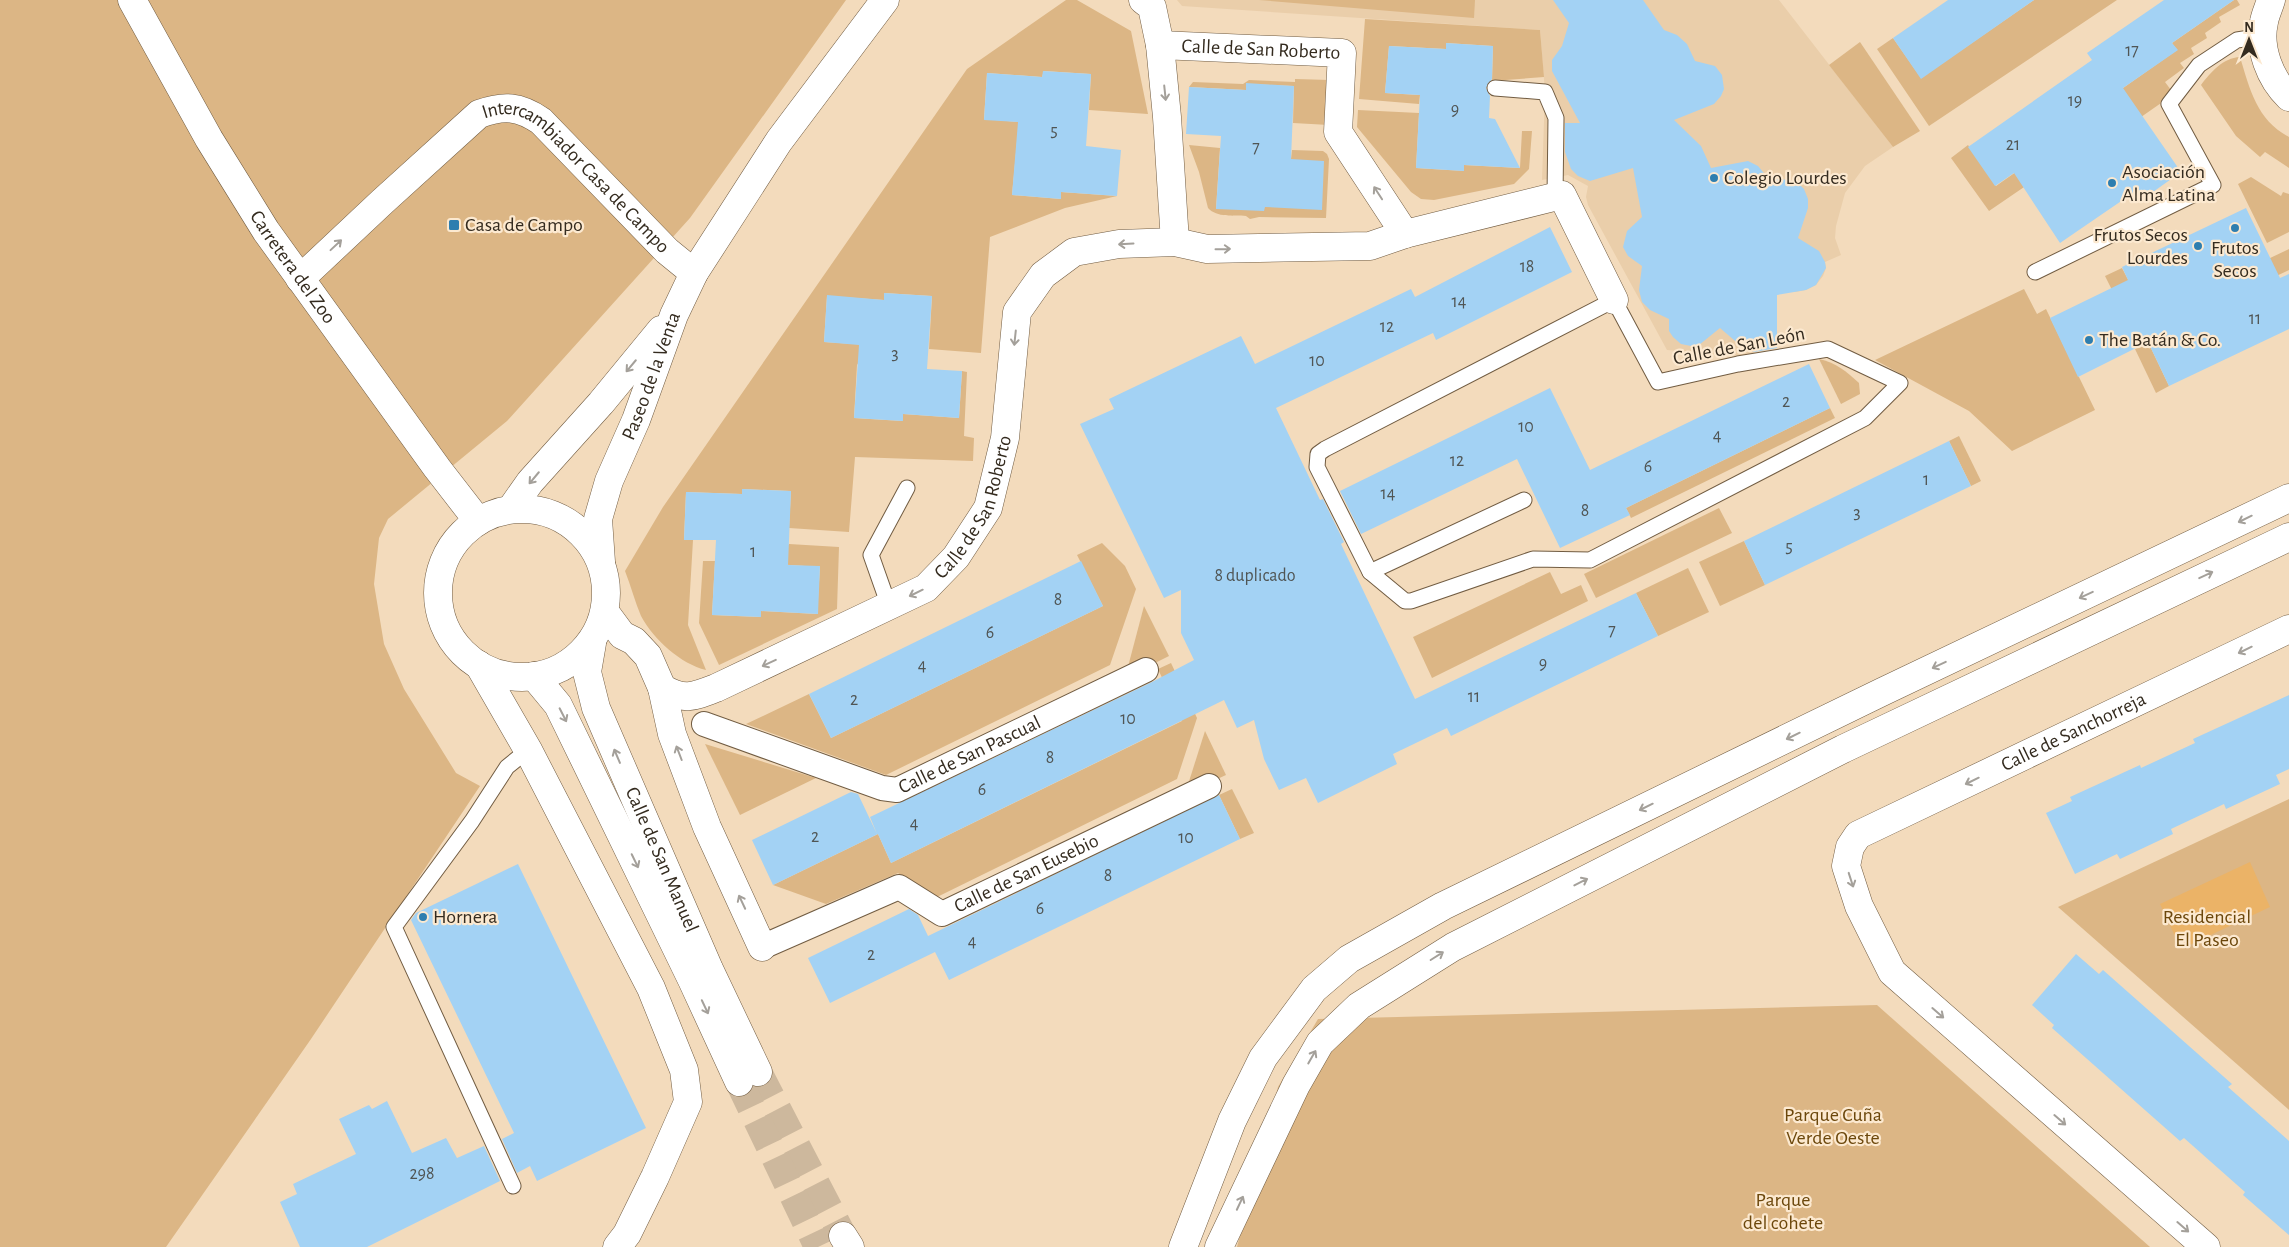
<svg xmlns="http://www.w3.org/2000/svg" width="2289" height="1247" font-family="'Alegreya Sans',sans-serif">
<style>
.built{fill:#eaceaa}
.green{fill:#dcb685}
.water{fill:#ebb367}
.building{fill:#a3d2f4}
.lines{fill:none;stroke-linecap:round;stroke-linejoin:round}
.tertiary-tunnel{stroke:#cdb89d;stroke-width:28;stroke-dasharray:28 14;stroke-linecap:butt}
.service-casing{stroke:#715c42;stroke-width:17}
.pedestrian-casing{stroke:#715c42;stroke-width:26}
.minor-casing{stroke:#715c42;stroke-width:29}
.tertiary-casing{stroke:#715c42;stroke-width:29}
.motorway-casing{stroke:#715c42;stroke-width:29}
.service{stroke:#fff;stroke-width:15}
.pedestrian{stroke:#fff;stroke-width:24}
.minor{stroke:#fff;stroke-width:28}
.tertiary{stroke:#fff;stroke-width:28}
.motorway{stroke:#fff;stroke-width:28}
.oneway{stroke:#a4a09a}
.poi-dot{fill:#2e7eaf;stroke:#fce9d0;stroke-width:2}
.labels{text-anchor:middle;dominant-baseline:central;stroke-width:4.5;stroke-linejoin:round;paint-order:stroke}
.number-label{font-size:18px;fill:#505554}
.street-label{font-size:20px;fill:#342b1f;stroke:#fce9d0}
.poi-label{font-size:20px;fill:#342b1f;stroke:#fce9d0;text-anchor:start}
.park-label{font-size:20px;fill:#6c470b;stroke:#fce9d0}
</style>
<rect width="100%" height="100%" fill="#f3dbbc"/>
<polygon class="built" points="1177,0 1779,0 1893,147 1865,166 1845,193 1836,226 1835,238 1841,255 1825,262 1826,268 1823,276 1816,285 1806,290 1795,292 1785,289 1775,281 1756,350 1752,357 1667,350 1588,205 1586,197 1588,186 1568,175 1542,180 1545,92 1540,30 1182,6"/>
<g class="green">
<polygon points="0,0 846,0 690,218 507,421 388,519 379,538 374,584 384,644 404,689 456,773 480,786 311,1039 166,1247 0,1247"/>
<path d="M1066 0H1077L1131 31 1148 114 1089 110 1091 74 1044 71 1042 77 987 73 984 119 1030 123 1017 142 1012 195 1061 199V192L1117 196 1065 208 990 237 981 353 929 349 932 296 884 293V300L827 296 824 342 870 345 857 365 854 418 902 421 903 414 959 418 962 371 967 372 964 436 974 438 973 461 855 457 849 532 789 528 791 491 742 489V494L686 492 684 539 693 540 688 625 706 670C681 664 654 640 641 616 635 602 631 586 625 571L663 507 967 69Z"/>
<polygon points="1259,0 1475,0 1474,18"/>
<polygon points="2034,0 2117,0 1929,126 1877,49 1893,38 1921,78"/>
<polygon points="2234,0 2237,0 2240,5 2219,17 2221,22 2205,33 2207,38 2191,48 2194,54 2180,63 2184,68 2165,82 2174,94 2111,138 2106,131 1989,211 1951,158 1968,145 1996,186 2120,99 2116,93 2177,50 2172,43"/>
<polygon points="1365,19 1540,30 1544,77 1492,81 1493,46 1446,43 1446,49 1389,46 1385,93 1420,95 1419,104 1359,99"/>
<polygon points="1860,42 1920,131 1893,147 1829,65"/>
<path d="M2240 57C2250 90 2257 120 2289 137V168L2265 152 2260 157 2236 136 2201 85C2211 72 2223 58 2240 57Z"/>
<polygon points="1295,79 1330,80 1329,125 1293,123 1294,86 1246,84 1246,90 1189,87 1193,82 1243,84 1249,80 1295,82"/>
<polygon points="1358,110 1419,113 1416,168 1464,171 1464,165 1520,168 1522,131 1532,131 1529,169 1514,184 1434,200 1421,199 1411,192 1357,127"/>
<path d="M1189 145 1220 148 1216 209 1265 207 1291 159 1292 150 1323 151 1327 154 1329 159 1326 218 1259 217 1250 219 1246 216C1234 215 1217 218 1208 208L1199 172Z"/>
<polygon points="2251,177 2281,196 2283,192 2289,194 2289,232 2267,243 2238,184"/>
<polygon points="2289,249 2289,270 2253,287 2245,270"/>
<polygon points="2122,268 2140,303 2123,312 2105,276"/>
<polygon points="2024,289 2037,314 2046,309 2095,410 2012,451 1969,411 1875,360"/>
<polygon points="2148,342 2169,386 2156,393 2135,349"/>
<path d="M1819 359C1835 362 1847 372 1859 383L1860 394 1841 404Z"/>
<polygon points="1830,408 1835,418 1631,518 1626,508"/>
<polygon points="1959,436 1981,481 1971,486 1949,441"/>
<polygon points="1719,508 1732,533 1596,598 1584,574"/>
<polygon points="1744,541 1765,585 1720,606 1699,562"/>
<polygon points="1102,543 1125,566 1136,589 1110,665 886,775 746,724 809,694 831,738 1103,606 1077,555"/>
<polygon points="789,544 839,547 837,609 719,665 699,623 703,561 715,561 712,615 760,617 761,611 817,614 820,567 776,564"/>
<polygon points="1688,568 1709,612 1658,636 1636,593"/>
<polygon points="1550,572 1561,594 1581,585 1588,601 1432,678 1413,637"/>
<polygon points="1144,606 1169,656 1125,678"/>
<polygon points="1171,663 1197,718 1177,779 933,899 898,873 826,904 773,885 878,834 891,863 1182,721 1158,669"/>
<polygon points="1205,731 1226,775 1185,794"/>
<polygon points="705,744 816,778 740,815"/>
<polygon points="1232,789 1254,833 1240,839 1219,795"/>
<polygon points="2289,799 2289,1110 2058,907"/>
<polygon points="1877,1005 2150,1247 1237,1247 1278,1087 1318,1019"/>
</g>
<polygon class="water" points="2250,862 2270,907 2181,949 2160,904"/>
<g class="building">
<polygon points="1553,0 1643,0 1664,30 1677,35 1687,44 1695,61 1715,66 1722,75 1724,89 1721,96 1714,104 1674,120 1701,146 1711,168 1748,161 1758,166 1768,178 1789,180 1799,184 1804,189 1808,199 1808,208 1798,238 1819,251 1825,262 1826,268 1816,285 1806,290 1777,295 1777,348 1754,352 1741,346 1720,328 1699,345 1691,346 1681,344 1673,337 1669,331 1669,319 1650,310 1642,302 1639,290 1642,266 1628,256 1623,247 1627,231 1642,217 1633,168 1590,181 1578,176 1571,169 1565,152 1565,123 1580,123 1552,71 1552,60 1562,46 1569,23"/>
<polygon points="1948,0 2034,0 1921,79 1893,38"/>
<polygon points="2164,0 2234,0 2172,43 2178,50 2123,88 2181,172 2139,202 2133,193 2060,243 2014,173 1995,186 1968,147 2092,60 2087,53"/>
<polygon points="1446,43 1493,46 1492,79 1486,88 1490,96 1489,118 1495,119 1520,168 1464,165 1464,171 1416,168 1420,95 1385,93 1389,46 1446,49"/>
<polygon points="1043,71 1091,74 1086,146 1121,150 1117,196 1061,192 1061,199 1012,195 1018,122 984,120 987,73 1042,77"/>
<polygon points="1246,83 1294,86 1291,159 1324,161 1322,210 1265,207 1264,211 1216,209 1221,136 1186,134 1189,87 1246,90"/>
<polygon points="2246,208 2280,278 2289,274 2289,329 2169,386 2148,342 2078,377 2050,318 2128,280 2122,267"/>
<polygon points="1550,227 1572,272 1436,340 1433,333 1276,408 1320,500 1323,499 1344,542 1341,544 1415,699 1636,593 1658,636 1451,736 1447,728 1393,754 1397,764 1318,803 1306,778 1279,790 1264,759 1254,720 1237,728 1224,700 891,863 878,834 773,885 752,840 851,792 858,794 877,834 870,817 1152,682 1194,660 1181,633 1181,590 1164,598 1080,424 1114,409 1109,399 1241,336 1255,364 1411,289 1415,297"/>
<polygon points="884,293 932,296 927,369 962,371 959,418 903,414 903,421 854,418 859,345 824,342 827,295 884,300"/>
<polygon points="1809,364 1830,408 1626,508 1630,515 1560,548 1517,459 1361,534 1340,491 1550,388 1590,470"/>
<polygon points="1949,441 1971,486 1765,585 1744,541"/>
<polygon points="742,489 791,491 788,565 820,566 818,614 761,611 761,617 712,615 716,540 684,540 686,492 742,494"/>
<polygon points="1081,561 1103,606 831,738 809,694"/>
<polygon points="2289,695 2289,769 2276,775 2280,784 2226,809 2224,804 2171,829 2173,834 2120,859 2117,854 2075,874 2046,813 2072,801 2070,797 2140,765 2141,768 2195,743 2193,739"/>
<polygon points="1219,795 1240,839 949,980 935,952 830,1003 808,958 909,909 918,915 928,936"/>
<polygon points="518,864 646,1128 537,1181 530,1166 517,1173 502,1139 514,1133 411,920 416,913"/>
<polygon points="2076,954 2099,974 2103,970 2232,1084 2228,1087 2289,1141 2289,1235 2243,1195 2245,1192 2184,1138 2180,1141 2052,1028 2054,1025 2032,1005"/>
<polygon points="387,1101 412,1153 446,1138 457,1158 484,1146 500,1181 367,1247 300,1247 280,1202 297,1194 293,1184 356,1154 339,1119 369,1105 372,1109"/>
</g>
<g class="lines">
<g class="tertiary-tunnel">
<polyline points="758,1072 843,1236"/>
<polyline points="739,1082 818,1247"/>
</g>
<defs>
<g id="service">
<polyline points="1495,88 1545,92 1556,118 1555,197"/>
<polyline points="2035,272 2213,185 2169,104 2199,65 2237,40 2263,36"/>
<polygon points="1614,300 1658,382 1738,364 1828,349 1900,383 1865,418 1590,560 1533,559 1411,601 1405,601 1370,572 1317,467 1318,454 1325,449"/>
<polyline points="1370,572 1524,500"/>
<polyline points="889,606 871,555 907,488"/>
<polyline points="513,1186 394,927 472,821 507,767 528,750"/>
</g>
<g id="pedestrian">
<path id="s1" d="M704 724 882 788 897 790 1146 670"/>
<path id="s2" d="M762 947 899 887 942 914 1209 786"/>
</g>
<g id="minor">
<path id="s3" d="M132 0 209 139 266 231 437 468 478 521"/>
<polyline points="1143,0 1152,7 1160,45 1167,117 1175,242"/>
<path d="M2271 0C2269 7 2265 15 2264 22 2258 48 2270 79 2289 97"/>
<path id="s4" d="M1160 45 1342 53 1338 132 1405 234"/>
<path id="s5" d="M300 279 382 202 479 114C504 105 519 106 541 121L667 251 694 273"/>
<polyline points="511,509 530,482 601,403 661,330"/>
<path id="s6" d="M601 562 598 519 609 481 636 420 674 315 694 273 779 141 885 0"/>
<path id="s7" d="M662 688C684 701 693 697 716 688L926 588 956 557 988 508 1005 438 1017 312 1043 275 1074 252 1119 244 1175 242 1207 249 1370 246 1405 234 1562 195 1614 300"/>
<path id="s8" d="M2206 1247 1892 972 1859 906 1846 866 1850 847 1858 835 2289 629"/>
</g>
<g id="tertiary">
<circle cx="522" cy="593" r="84"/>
<polyline points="605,612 622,635 634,641 648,656 662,688 672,734 707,827 762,947"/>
<path id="s9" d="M592 643 587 672 596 708 709 969 758 1072"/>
<polyline points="534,676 558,705 692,980 739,1082"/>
<polyline points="843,1236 850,1247"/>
</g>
<g id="motorway">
<polyline points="479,665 528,750 651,988 684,1070 688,1102 655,1177 627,1234 617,1247"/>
<polyline points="1183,1247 1232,1121 1263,1058 1314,989 1349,959 1443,906 1882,692 2289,498"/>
<polyline points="1219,1247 1296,1085 1320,1043 1359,1006 1453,947 1843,749 2289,537"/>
</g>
</defs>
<use href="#service" class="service-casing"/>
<use href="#pedestrian" class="pedestrian-casing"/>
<use href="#minor" class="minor-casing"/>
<use href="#tertiary" class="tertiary-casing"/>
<use href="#motorway" class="motorway-casing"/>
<use href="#service" class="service"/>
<use href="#pedestrian" class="pedestrian"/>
<use href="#minor" class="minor"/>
<use href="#tertiary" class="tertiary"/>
<use href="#motorway" class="motorway"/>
</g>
<defs><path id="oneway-shaft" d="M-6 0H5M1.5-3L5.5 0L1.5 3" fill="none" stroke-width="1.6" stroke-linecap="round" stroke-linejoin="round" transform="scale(1.25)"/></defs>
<g class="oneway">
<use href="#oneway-shaft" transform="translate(1165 93) rotate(84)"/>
<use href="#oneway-shaft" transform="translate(1378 193) rotate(-123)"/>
<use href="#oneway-shaft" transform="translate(1126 244) rotate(177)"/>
<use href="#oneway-shaft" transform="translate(336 245) rotate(-43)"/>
<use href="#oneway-shaft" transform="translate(1223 249) rotate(-1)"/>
<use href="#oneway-shaft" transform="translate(1015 338) rotate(96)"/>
<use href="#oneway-shaft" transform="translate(631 366) rotate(130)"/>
<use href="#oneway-shaft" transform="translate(534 478) rotate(130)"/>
<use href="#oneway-shaft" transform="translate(2245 519) rotate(154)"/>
<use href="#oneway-shaft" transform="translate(2206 575) rotate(-25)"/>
<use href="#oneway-shaft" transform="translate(916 593) rotate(154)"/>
<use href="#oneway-shaft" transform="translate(2086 595) rotate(155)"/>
<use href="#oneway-shaft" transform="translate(2245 650) rotate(154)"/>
<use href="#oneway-shaft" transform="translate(769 663) rotate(155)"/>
<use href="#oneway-shaft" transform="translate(1939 665) rotate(155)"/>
<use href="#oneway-shaft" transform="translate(563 715) rotate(63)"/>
<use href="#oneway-shaft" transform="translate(1793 736) rotate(154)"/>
<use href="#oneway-shaft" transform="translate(679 753) rotate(-111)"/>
<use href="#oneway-shaft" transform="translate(617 756) rotate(-113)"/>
<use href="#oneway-shaft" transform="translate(1972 781) rotate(154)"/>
<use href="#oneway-shaft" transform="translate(1646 807) rotate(154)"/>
<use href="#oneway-shaft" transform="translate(635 861) rotate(64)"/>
<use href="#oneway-shaft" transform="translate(1851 880) rotate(72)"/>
<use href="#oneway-shaft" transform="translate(1581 882) rotate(-27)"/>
<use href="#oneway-shaft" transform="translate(742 902) rotate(-115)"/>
<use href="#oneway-shaft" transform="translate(1437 956) rotate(-32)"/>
<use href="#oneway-shaft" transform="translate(705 1007) rotate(65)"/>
<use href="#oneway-shaft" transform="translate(1938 1013) rotate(41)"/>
<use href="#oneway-shaft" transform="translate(1312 1057) rotate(-60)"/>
<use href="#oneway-shaft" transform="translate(2060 1120) rotate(41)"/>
<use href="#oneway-shaft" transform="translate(1240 1203) rotate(-65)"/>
<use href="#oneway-shaft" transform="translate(2183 1227) rotate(41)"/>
</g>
<g class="poi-dot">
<circle cx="1714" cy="178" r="5"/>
<circle cx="2112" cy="183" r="5"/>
<rect x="448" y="219" width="12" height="12" rx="2.5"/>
<circle cx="2235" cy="228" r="5"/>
<circle cx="2198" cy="246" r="5"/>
<circle cx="2089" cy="340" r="5"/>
<circle cx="423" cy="917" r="5"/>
</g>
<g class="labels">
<g class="number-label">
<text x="2132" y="51">17</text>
<text x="2075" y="101">19</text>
<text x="1455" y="110">9</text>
<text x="1054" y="131">5</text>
<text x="2013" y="145">21</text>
<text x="1256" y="148">7</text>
<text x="1527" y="267">18</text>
<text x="1459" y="302">14</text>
<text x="2255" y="319">11</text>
<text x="1387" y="327">12</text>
<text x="895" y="354">3</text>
<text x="1317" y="361">10</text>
<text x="1786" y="402">2</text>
<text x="1526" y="427">10</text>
<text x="1717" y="436">4</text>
<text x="1457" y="461">12</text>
<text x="1648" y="467">6</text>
<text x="1926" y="480">1</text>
<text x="1388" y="494">14</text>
<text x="1585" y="511">8</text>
<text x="1857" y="513">3</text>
<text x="1789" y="547">5</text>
<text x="753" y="552">1</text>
<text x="1255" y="576">8 duplicado</text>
<text x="1058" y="600">8</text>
<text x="1612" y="631">7</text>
<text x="990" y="633">6</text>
<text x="1543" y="664">9</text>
<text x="922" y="666">4</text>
<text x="1474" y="697">11</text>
<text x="854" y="700">2</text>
<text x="1128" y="719">10</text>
<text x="1050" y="758">8</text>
<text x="982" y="790">6</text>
<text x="914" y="824">4</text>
<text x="815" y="837">2</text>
<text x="1186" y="838">10</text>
<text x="1108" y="876">8</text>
<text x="1040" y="909">6</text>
<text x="972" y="942">4</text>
<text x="871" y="955">2</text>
<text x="422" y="1174">298</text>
</g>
<g class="street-label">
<text stroke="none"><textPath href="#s4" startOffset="101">Calle de San Roberto</textPath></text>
<text stroke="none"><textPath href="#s5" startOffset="368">Intercambiador Casa de Campo</textPath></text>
<text stroke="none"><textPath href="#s3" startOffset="312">Carretera del Zoo</textPath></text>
<text transform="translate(1739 346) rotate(-11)">Calle de San León</text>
<text stroke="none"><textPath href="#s6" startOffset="196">Paseo de la Venta</textPath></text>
<text stroke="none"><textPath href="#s7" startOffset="386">Calle de San Roberto</textPath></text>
<text stroke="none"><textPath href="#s8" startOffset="806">Calle de Sanchorreja</textPath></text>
<text stroke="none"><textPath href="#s1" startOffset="285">Calle de San Pascual</textPath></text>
<text stroke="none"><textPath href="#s9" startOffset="232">Calle de San Manuel</textPath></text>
<text stroke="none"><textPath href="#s2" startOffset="294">Calle de San Eusebio</textPath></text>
</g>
<g class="poi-label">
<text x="2122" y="172">Asociación<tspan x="2122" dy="23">Alma Latina</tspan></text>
<text x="1724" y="178">Colegio Lourdes</text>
<text x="465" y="225">Casa de Campo</text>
<text x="2188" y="235" text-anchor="end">Frutos Secos<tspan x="2188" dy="23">Lourdes</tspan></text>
<text x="2235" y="248" text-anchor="middle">Frutos<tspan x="2235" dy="23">Secos</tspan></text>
<text x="2099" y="340">The Batán &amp; Co.</text>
<text x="433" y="917">Hornera</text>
</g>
<g class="park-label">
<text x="2207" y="917">Residencial<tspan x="2207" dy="23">El Paseo</tspan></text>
<text x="1833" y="1115">Parque Cuña<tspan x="1833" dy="23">Verde Oeste</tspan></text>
<text x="1783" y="1200">Parque<tspan x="1783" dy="23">del cohete</tspan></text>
</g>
</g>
<g transform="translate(2249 40)" stroke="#fce9d0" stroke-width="4" paint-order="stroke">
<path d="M0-4L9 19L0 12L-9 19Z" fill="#342b1f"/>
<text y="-8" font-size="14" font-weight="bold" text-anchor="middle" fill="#342b1f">N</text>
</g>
</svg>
